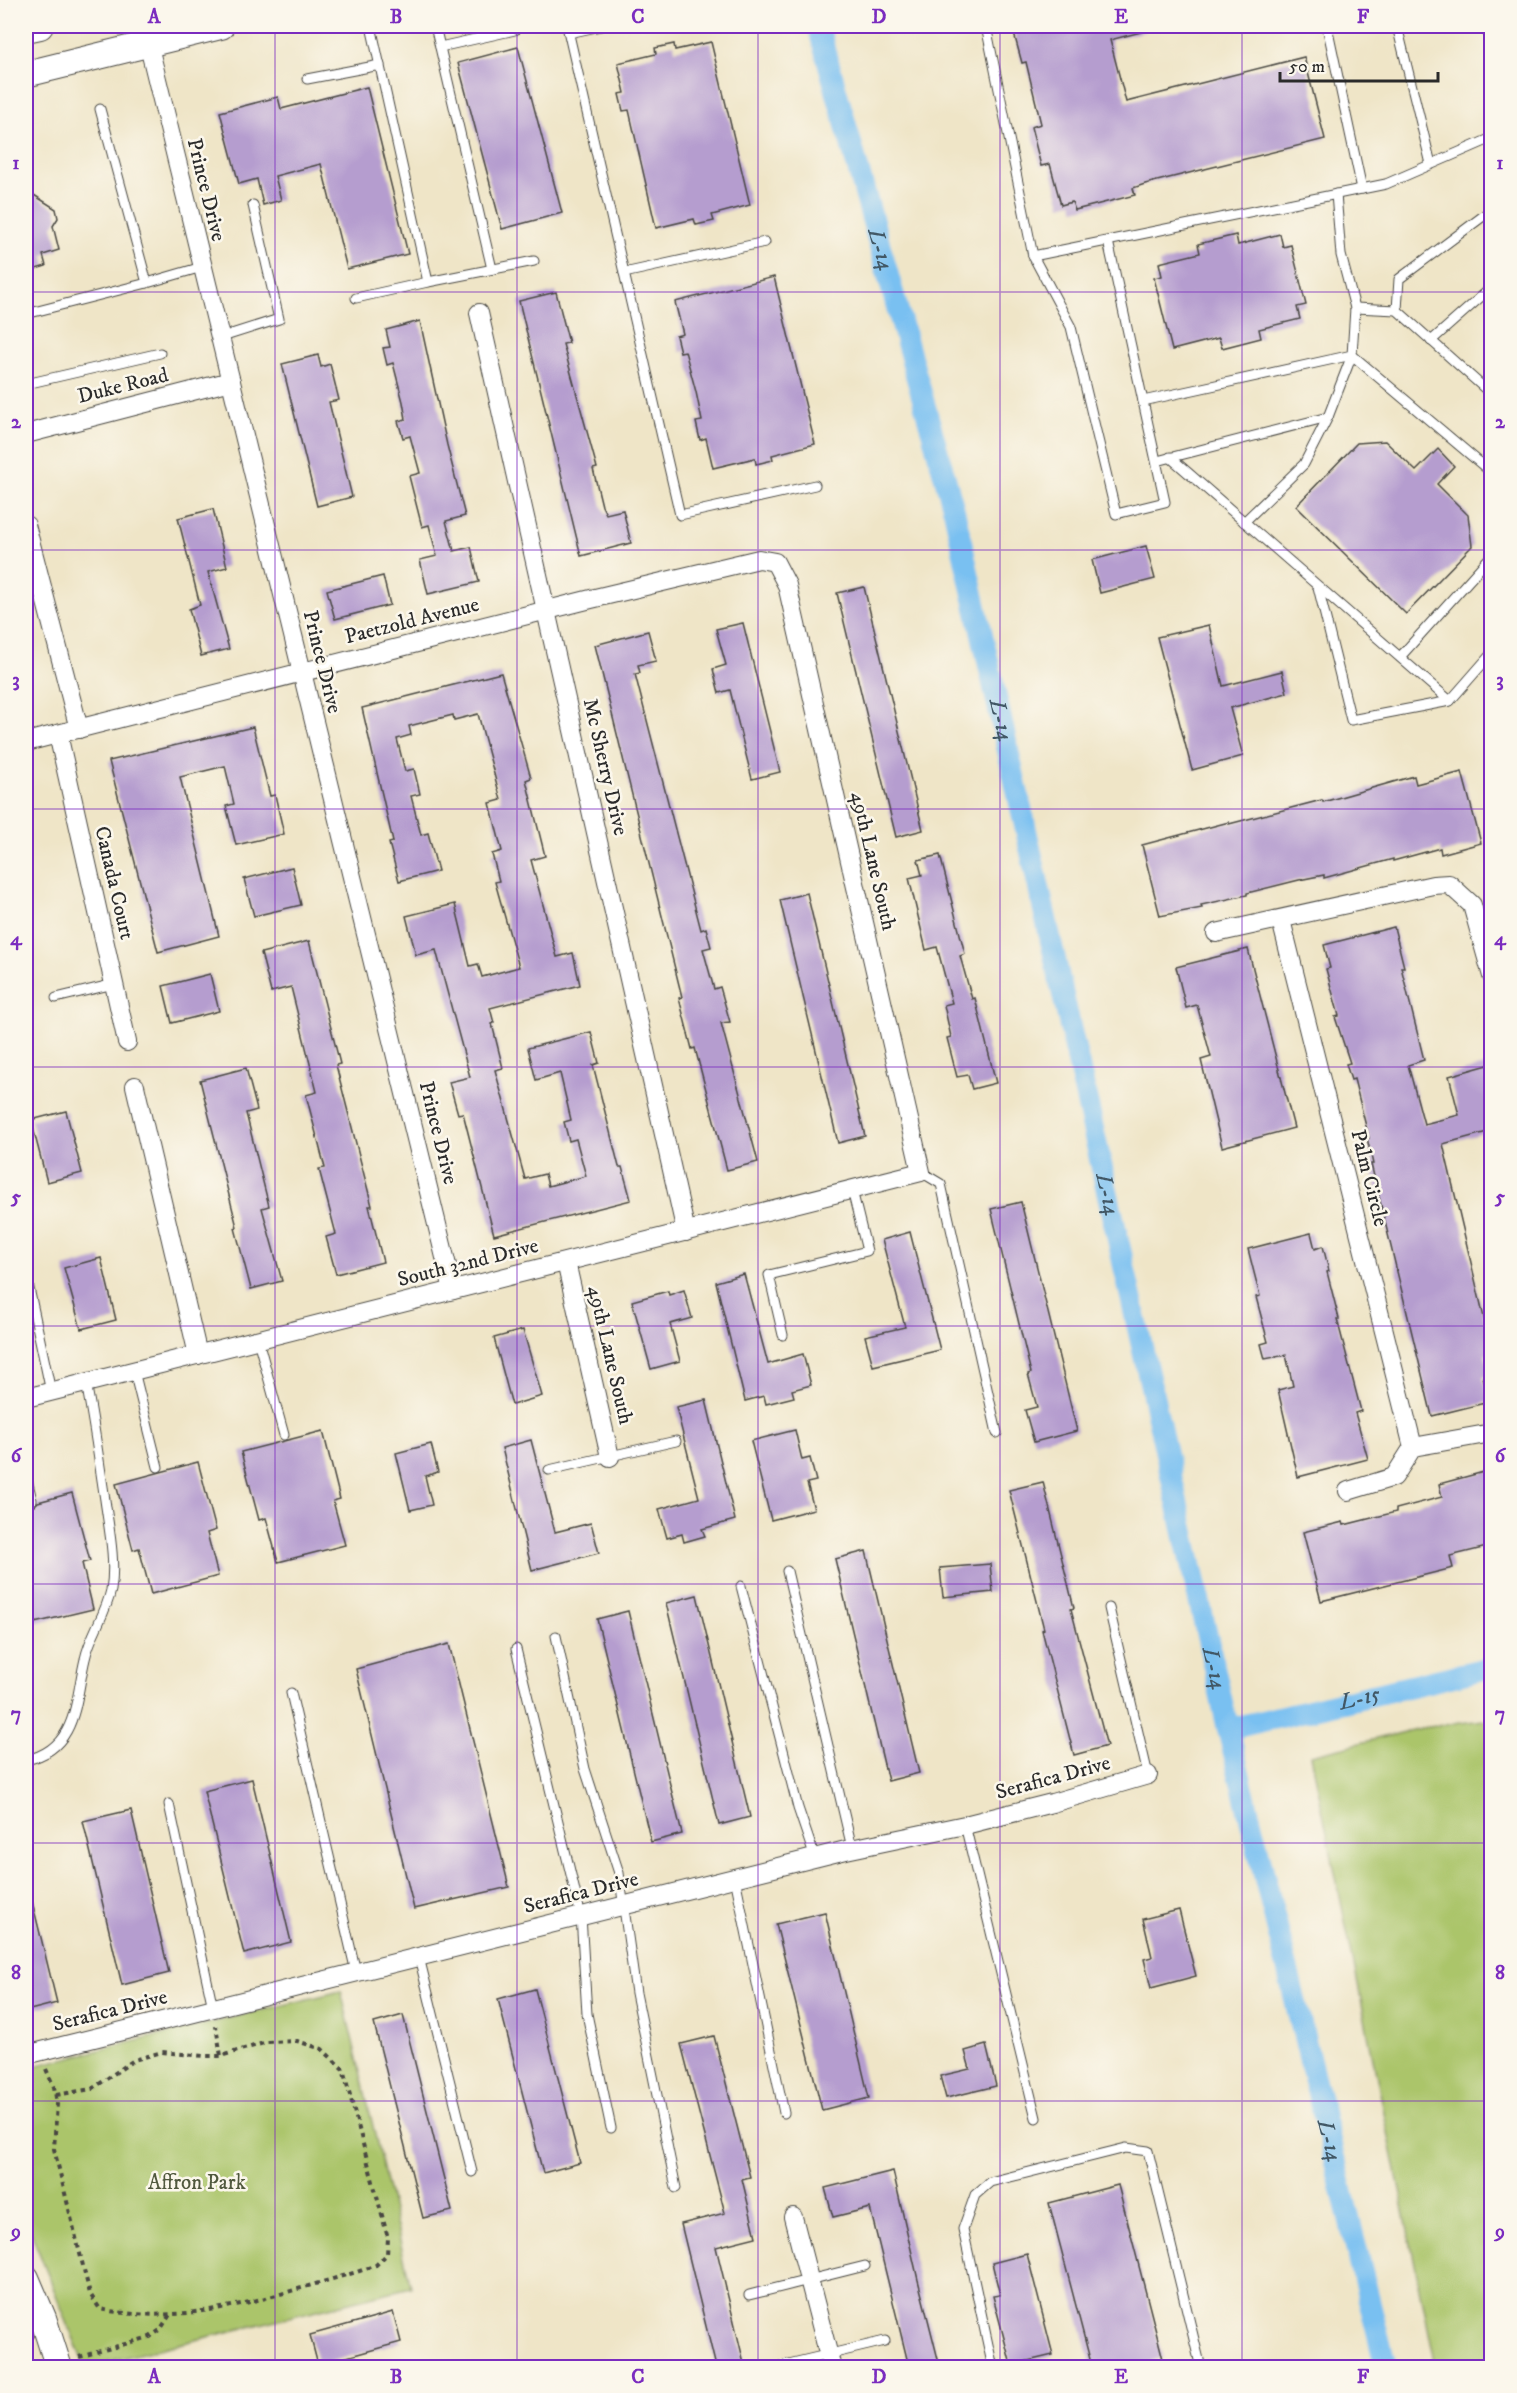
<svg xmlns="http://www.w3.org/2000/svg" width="1517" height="2393" font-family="'IM FELL DW Pica',serif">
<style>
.green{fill:#abc56b;stroke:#6b784b;stroke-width:1.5}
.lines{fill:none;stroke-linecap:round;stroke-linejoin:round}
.canal{stroke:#79c0f1;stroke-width:22}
.building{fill:#b59dcf}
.lane-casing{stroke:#484742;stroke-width:11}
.street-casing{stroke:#484742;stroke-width:20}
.secondary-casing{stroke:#484742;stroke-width:28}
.path{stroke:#484742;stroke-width:4;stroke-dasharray:4.5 4.5;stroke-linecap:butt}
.lane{stroke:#fff;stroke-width:9}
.street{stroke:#fff;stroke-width:18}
.secondary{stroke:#fff;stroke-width:26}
.grid{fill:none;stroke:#7b2cbf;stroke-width:1.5;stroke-opacity:0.55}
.labels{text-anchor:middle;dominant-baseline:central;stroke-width:5;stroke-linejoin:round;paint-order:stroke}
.street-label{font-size:21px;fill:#2b2b2b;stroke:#fbf7ec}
.park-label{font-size:21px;fill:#51593e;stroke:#fbf7ec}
.water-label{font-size:22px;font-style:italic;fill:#425866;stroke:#fbf7ec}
.neatline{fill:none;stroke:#7b2cbf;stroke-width:2}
.grid-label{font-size:20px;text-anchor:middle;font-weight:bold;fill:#7b2cbf}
</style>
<rect width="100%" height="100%" fill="#fbf7ec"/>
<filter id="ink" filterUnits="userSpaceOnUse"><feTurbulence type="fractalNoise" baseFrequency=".0167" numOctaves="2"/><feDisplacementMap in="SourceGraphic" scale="12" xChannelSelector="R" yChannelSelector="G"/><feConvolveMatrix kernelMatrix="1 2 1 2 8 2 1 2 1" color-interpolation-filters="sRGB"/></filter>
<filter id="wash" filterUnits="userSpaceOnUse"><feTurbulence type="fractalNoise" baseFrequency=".008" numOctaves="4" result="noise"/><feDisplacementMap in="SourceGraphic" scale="24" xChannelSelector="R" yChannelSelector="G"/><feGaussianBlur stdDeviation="1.35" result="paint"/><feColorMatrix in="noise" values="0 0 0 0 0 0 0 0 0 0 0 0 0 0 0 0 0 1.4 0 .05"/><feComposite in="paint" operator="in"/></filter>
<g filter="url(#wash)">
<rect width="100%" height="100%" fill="#efe5c7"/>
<g class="green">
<polygon points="1491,1719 1491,2367 1436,2367 1311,1755 1421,1728"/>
<polygon points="341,1991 411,2287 85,2367 26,2220 26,2068"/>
</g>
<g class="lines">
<g class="canal">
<path id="s1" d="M818 26 954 510 1228 1729 1386 2368"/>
<path id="s2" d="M1228 1729 1492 1667"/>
</g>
</g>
<g id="blocks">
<g class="building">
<polygon points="1012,26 1144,26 1145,31 1110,40 1126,102 1304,57 1325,139 1145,184 1133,188 1135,195 1075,210 1072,202 1061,205 1050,164 1041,166 1031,127 1041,124 1026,62 1022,63"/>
<polygon points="711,42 750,205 712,215 714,221 696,225 694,219 656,228 629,110 623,111 619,94 625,93 618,63 656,54 655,48 674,44 675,50"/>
<polygon points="518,47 562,213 502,229 458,63"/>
<polygon points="367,87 408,254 347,269 321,164 275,176 281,200 263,205 257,179 239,184 220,112 278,97 281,109"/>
<polygon points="26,190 56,209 58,218 53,226 59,250 43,255 46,266 26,272"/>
<polygon points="1280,234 1283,247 1291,245 1306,305 1297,307 1300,319 1259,329 1261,338 1222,348 1219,338 1172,350 1154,278 1162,276 1159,263 1200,253 1198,244 1236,235 1238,245"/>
<polygon points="774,277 815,444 772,455 773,460 756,464 755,458 713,468 706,438 700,440 696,422 702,421 696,392 685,351 680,352 676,336 683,334 675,302"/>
<polygon points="556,292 569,343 563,344 597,468 593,469 602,506 606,514 623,510 631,543 581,556 519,301"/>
<polygon points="420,321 447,445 465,516 446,521 454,551 471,547 479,582 428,594 420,560 437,556 429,525 422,527 409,476 420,473 410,436 403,438 398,421 406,419 403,402 393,363 387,365 383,348 390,347 386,330"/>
<polygon points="318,355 321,367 330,364 339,400 329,402 352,497 317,506 282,364"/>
<polygon points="1385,441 1416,471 1438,449 1454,466 1437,484 1468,515 1472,546 1406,614 1296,506 1357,443"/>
<polygon points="213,509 227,567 208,572 229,649 201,656 189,609 200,605 178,518"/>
<polygon points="1146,546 1155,579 1100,593 1092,560"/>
<polygon points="383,576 390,605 335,619 327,590"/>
<polygon points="864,587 923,830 896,837 837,593"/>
<polygon points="743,623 780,772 752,779 730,690 719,693 713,669 726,665 716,629"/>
<polygon points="1209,625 1223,686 1282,671 1287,693 1230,708 1243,756 1192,770 1157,637"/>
<polygon points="648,631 656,661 638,665 640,673 635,674 701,930 706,928 711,947 703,949 714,989 720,987 730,1022 721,1023 758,1162 727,1170 695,1048 692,1049 679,998 682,997 595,645"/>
<polygon points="501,673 531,778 526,780 545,856 531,860 557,957 573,953 580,985 490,1008 494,1023 492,1024 503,1068 495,1070 525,1179 545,1174 548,1186 586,1176 576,1139 569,1141 564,1122 571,1120 560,1073 536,1080 528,1048 591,1032 599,1063 593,1065 619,1167 622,1167 631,1200 494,1235 463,1113 458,1114 449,1082 470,1077 436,950 416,955 406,916 455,904 470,966 478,964 482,977 519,967 495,882 499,881 492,854 502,851 490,803 501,800 478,714 454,720 453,715 409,726 411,735 397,739 405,771 414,769 420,794 411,796 421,835 428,833 438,871 399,881 389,843 393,842 362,708"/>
<polygon points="253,727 270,796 275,795 284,834 236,845 226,806 234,804 225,766 180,777 219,936 158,952 109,761"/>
<polygon points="1462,772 1481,843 1441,854 1440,848 1393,861 1393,859 1324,878 1324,875 1299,880 1247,893 1247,895 1201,905 1202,908 1160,916 1142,845 1229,822 1229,824 1322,800 1323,802 1414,776 1416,784"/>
<polygon points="940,855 965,954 960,956 972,999 975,998 996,1083 972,1089 968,1075 957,1077 947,1038 951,1037 944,1005 952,1003 937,947 926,950 909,878 922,875 918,860"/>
<polygon points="292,867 301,905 254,916 244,879"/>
<polygon points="807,893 865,1136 838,1143 780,900"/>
<polygon points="1394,927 1404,967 1401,967 1424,1060 1408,1065 1424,1124 1459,1115 1449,1076 1488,1065 1491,1077 1491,1131 1443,1144 1485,1322 1491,1321 1491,1352 1485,1354 1490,1376 1483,1377 1489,1402 1432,1416 1371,1164 1373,1164 1367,1138 1369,1138 1354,1079 1351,1080 1346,1064 1350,1063 1335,1017 1339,1016 1326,969 1330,968 1324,945"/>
<polygon points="309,941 340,1064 336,1065 372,1206 369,1206 383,1262 336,1274 326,1237 336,1234 319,1169 325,1168 306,1095 317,1092 291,987 271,992 261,953"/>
<polygon points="1248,949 1294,1128 1222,1147 1201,1060 1211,1057 1197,1005 1186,1008 1176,967"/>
<polygon points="210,974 219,1011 172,1023 163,986"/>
<polygon points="246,1068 257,1110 246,1113 269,1206 262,1208 282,1281 251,1289 235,1228 237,1227 200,1080"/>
<polygon points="66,1111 82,1173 47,1182 31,1120"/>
<polygon points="1021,1202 1077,1431 1034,1442 1025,1410 1037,1407 1028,1374 1031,1373 991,1209"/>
<polygon points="910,1232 940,1350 873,1366 865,1336 905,1327 882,1240"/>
<polygon points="1311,1233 1315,1249 1323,1246 1329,1271 1327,1272 1339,1319 1337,1319 1361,1411 1355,1413 1368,1459 1298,1477 1278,1390 1293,1386 1286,1355 1265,1359 1261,1344 1268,1342 1256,1297 1260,1296 1248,1249"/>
<polygon points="101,1258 116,1320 81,1329 64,1268"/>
<polygon points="744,1274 768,1364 803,1354 811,1385 792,1390 794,1397 766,1404 764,1396 745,1401 716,1282"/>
<polygon points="684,1290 692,1318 670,1324 680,1361 651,1369 632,1301 668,1291 669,1295"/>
<polygon points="523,1330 542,1396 512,1405 494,1338"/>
<polygon points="706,1400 735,1520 702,1529 705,1536 684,1542 682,1534 667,1538 659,1509 699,1498 676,1407"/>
<polygon points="795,1430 802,1460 810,1458 816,1481 807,1483 814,1509 771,1520 751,1441"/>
<polygon points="323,1431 340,1499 333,1501 345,1545 278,1562 266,1518 259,1520 241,1452"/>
<polygon points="531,1440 555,1532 591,1523 599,1553 532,1570 502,1448"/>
<polygon points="431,1444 438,1472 425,1476 432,1505 410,1510 396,1453"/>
<polygon points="198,1462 216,1530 207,1533 218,1576 151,1594 139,1548 133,1550 116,1484"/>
<polygon points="1491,1470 1491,1546 1450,1556 1453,1568 1321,1601 1303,1532 1343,1522 1344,1525 1396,1512 1396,1509 1442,1497 1439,1484"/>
<polygon points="1043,1482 1074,1608 1071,1609 1107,1746 1074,1755 1042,1630 1044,1629 1009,1490"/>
<polygon points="72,1493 90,1561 82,1563 93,1609 26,1625 26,1506 34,1506 38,1502"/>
<polygon points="866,1551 919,1773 888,1781 835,1559"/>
<polygon points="990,1564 993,1592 943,1597 940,1568"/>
<polygon points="697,1595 750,1817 719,1825 666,1603"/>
<polygon points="628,1611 682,1834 651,1842 597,1619"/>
<polygon points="449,1644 509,1887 414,1909 356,1669"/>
<polygon points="252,1779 291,1942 244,1954 204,1791"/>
<polygon points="131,1810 169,1973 122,1985 83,1821"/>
<polygon points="32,1901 57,2003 26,2011 26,1902"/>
<polygon points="1179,1910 1196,1976 1151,1988 1144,1959 1152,1957 1143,1919"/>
<polygon points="825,1912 869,2098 822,2110 776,1924"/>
<polygon points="535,1989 580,2163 543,2173 498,1999"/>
<polygon points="403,2015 452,2211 423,2218 374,2023"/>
<polygon points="714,2036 750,2177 742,2179 756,2237 716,2247 745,2367 716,2367 681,2224 725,2213 681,2044"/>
<polygon points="986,2045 996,2086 946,2098 940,2076 970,2069 965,2051"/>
<polygon points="893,2171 918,2280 940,2367 909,2367 870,2208 833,2217 825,2188"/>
<polygon points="1118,2185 1163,2359 1129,2367 1092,2367 1049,2203"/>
<polygon points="1027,2254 1053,2355 1011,2365 993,2296 1000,2295 992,2263"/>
<polygon points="393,2312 401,2342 318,2365 310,2335"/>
</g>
</g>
</g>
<g filter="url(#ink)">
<use href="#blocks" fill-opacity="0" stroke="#484742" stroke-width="1.5"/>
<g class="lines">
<defs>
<g id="lane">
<polyline points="435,26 492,269"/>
<polyline points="567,26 680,515 815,485"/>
<polyline points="986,26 1033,256 1386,184 1492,138"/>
<polyline points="1327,26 1362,189"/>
<polyline points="1397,26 1431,164"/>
<polyline points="569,33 601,26"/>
<polyline points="440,47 515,30"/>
<polyline points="307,79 380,65"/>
<polyline points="1033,256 1071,327 1116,514 1165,502 1108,241"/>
<polyline points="624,273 765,242"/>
<polyline points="428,282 534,261"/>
<polyline points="147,283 202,267"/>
<polyline points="356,298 428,282 371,26"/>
<polyline points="1355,308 1397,310 1492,395"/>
<polyline points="1397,310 1399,279 1486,214 1492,220"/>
<polyline points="26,314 147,283 100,109"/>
<polyline points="219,338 279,319 253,205"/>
<polyline points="1431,341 1492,287"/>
<polyline points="26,384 160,353"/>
<polyline points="1143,401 1352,355 1355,308 1341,255 1336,194"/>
<polyline points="1170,457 1450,701 1492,653"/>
<polyline points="1157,461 1328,417 1352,355 1492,473"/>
<polyline points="1244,522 1304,464 1328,417"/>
<polyline points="1318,587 1351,720 1450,701"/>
<polyline points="1400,657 1492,555"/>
<polyline points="56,998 114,984"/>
<polyline points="921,1172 941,1184 997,1433"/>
<polyline points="26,1274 51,1392"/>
<polyline points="783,1335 769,1275 867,1251 852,1190"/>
<polyline points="258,1340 284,1435"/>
<polyline points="134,1371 158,1467"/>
<polyline points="549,1470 676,1441"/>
<polyline points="26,1475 32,1500"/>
<polyline points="787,1571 852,1848"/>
<polyline points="741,1586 798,1808 815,1858"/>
<polyline points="1109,1608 1148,1775"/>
<polyline points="556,1636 585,1769 619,1873 636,1993 676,2188"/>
<polyline points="516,1649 581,1916 587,2014 611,2128"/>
<polyline points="291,1693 356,1972"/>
<path d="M26 1760C78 1749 75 1700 85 1659 90 1635 106 1614 111 1590 116 1561 109 1529 105 1500 99 1461 94 1422 86 1383"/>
<polyline points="169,1804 213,2008"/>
<polyline points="965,1825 1036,2118"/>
<polyline points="735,1878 784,2113"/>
<polyline points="419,1957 472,2172"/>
<polyline points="749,2295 865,2266"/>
<polyline points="772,2368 885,2341"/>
<polyline points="993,2368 963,2229 975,2195 990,2182 1126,2148 1148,2151 1201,2368"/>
</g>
<g id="street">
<polyline points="144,26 453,1290"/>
<polyline points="1489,26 1492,31"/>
<polyline points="479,313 686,1232"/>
<polyline points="26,434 231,381"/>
<polyline points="26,525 79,729"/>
<polyline points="58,734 127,1042"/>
<polyline points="26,742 591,599 759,559 775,562 787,585 921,1172 26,1398"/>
<polyline points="1281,920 1413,1447 1394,1477 1348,1491"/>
<polyline points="1216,933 1433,885 1449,884 1472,905 1492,976"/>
<polyline points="135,1086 198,1355"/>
<polyline points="566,1262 610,1457"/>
<polyline points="1413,1447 1492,1433"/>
<polyline points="26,2055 846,1850 965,1825 1052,1803 1148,1775"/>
<polyline points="793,2217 832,2368"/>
</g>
<g id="secondary">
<polyline points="26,29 40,26"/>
<polyline points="26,74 221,26"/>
<polyline points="26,2278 43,2318 59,2368"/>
</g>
</defs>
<use href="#lane" class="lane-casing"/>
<use href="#street" class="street-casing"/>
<use href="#secondary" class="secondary-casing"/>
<g class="path">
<path d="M46 2069 54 2087 57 2103 54 2149 90 2294 100 2309C187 2328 274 2295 357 2272L376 2265 387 2254 388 2238 343 2069 322 2049 297 2041 267 2042 221 2056 216 2026"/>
<polyline points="56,2095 92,2089 134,2060 162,2052 204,2056 221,2056"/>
<polyline points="79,2357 150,2337 160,2330 171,2313"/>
</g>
<use href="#lane" class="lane"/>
<use href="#street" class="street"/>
<use href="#secondary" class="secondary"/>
</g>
</g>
<path class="grid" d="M275 26V2368M517 26V2368M758 26V2368M1000 26V2368M1242 26V2368M26 292H1492M26 550H1492M26 809H1492M26 1067H1492M26 1326H1492M26 1584H1492M26 1843H1492M26 2101H1492"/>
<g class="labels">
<g class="street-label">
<text transform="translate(206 190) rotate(76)">Prince Drive</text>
<text transform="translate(123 386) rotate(-14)">Duke Road</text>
<text transform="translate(412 621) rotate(-14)">Paetzold Avenue</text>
<text transform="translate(322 662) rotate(76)">Prince Drive</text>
<text transform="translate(605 767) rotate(77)">Mc Sherry Drive</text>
<text transform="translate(873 861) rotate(77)">49th Lane South</text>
<text transform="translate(114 883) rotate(77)">Canada Court</text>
<text transform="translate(438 1133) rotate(76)">Prince Drive</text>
<text transform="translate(1369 1178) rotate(76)">Palm Circle</text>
<text transform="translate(468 1263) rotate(-14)">South 32nd Drive</text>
<text transform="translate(610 1355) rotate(77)">49th Lane South</text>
<text transform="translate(1053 1778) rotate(-15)">Serafica Drive</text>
<text transform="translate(581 1893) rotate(-14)">Serafica Drive</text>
<text transform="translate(110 2011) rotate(-14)">Serafica Drive</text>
</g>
<g class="park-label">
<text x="197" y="2183">Affron Park</text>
</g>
<g class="water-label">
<text stroke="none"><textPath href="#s1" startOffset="232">L-14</textPath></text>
<text stroke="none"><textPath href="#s1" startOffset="718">L-14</textPath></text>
<text stroke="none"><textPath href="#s1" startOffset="1204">L-14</textPath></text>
<text stroke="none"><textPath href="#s1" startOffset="1690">L-14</textPath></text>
<text stroke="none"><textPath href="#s2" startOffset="135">L-15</textPath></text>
<text stroke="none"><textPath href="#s1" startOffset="2176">L-14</textPath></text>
</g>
</g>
<rect width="1517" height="2393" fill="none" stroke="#fbf7ec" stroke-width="66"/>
<path d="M1280 72v9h158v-9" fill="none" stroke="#2b2b2b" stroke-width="3"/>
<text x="1289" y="72" font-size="18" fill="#2b2b2b" stroke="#fbf7ec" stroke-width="4.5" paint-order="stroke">50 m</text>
<rect x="33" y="33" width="1451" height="2327" class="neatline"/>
<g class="grid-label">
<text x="154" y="23">A</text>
<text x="396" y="23">B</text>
<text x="638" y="23">C</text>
<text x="879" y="23">D</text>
<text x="1121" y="23">E</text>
<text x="1363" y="23">F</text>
<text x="16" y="169">1</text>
<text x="1500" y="169">1</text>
<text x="16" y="428">2</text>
<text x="1500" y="428">2</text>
<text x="16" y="686">3</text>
<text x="1500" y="686">3</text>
<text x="16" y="945">4</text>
<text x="1500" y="945">4</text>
<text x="16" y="1203">5</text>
<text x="1500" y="1203">5</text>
<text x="16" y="1462">6</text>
<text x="1500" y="1462">6</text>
<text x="16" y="1720">7</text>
<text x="1500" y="1720">7</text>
<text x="16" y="1979">8</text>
<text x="1500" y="1979">8</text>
<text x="16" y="2238">9</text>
<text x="1500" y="2238">9</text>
<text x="154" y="2383">A</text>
<text x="396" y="2383">B</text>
<text x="638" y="2383">C</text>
<text x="879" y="2383">D</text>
<text x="1121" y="2383">E</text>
<text x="1363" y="2383">F</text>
</g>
</svg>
